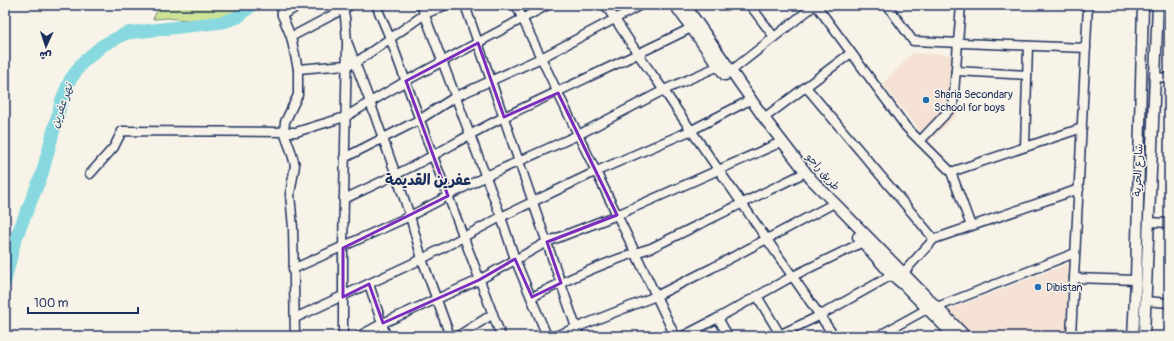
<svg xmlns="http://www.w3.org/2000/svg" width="1174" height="341" font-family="Pangolin,'Playpen Sans Arabic',sans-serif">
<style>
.built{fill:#f5e2d4}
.green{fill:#cee297;stroke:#74887a}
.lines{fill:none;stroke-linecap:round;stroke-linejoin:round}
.river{stroke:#88d9df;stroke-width:13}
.minor-casing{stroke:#1b2f5e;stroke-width:11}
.major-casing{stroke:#1b2f5e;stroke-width:13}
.minor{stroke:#f7f3e8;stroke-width:8}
.major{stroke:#f7f3e8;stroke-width:10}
.marked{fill:none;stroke:#7b2cbf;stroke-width:3;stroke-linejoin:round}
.poi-dot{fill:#1f6fb2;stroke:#f7f3e8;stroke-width:1.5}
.labels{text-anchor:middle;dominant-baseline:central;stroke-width:3;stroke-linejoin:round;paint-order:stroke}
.poi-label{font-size:11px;fill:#1b2f5e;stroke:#f7f3e8;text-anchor:start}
.street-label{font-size:11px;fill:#1b2f5e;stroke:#f7f3e8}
.water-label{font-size:12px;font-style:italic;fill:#315178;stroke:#f7f3e8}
.district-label{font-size:15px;font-weight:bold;fill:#1b2f5e;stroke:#f7f3e8}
</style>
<rect width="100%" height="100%" fill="#f7f3e8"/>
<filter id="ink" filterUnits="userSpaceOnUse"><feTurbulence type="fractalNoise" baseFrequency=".025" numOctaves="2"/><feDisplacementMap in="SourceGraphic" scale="8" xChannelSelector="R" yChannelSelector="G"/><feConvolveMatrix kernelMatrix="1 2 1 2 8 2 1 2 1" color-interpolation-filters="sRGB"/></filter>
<g filter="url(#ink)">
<g class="built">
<polygon points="913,53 959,55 957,115 929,142 882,84"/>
<polygon points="1068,264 1066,336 974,336 948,310"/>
</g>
<polygon class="green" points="168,5 245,5 230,18 186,20 168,18 153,19 157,11"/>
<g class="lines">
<polyline class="river" points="5,281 15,240 42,174 62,99 70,80 82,63 103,45 127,33 223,22 238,17 252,5"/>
<defs>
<g id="minor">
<polyline points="281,5 282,15 301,5"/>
<polyline points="342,5 345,17 347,42 343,248 343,336"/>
<polyline points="376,5 390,38 433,156 501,336"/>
<polyline points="421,5 501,217 515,259 547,336"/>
<polyline points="465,5 579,336"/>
<path d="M516 5C568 116 623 225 675 336"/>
<path d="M605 5C617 21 627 38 638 54 651 73 665 91 677 110L834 336"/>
<polyline points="750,5 774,37"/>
<polyline points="816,5 906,127 951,172 971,226"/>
<polyline points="887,5 913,41 1086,48"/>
<polyline points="282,15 291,37 298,69 298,95 285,122 284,132 291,151 295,165 290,194 293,228 295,336"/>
<polyline points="291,37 351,5"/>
<polyline points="348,44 370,102 396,175 410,216 422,259 450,336"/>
<polyline points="298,69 346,65 355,63 425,14 446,5"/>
<polyline points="731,71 815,5"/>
<polyline points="956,71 1027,75"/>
<polyline points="1154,77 1169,78"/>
<polyline points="806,87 934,239"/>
<polyline points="764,118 851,53"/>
<polyline points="920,141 953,106 961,5"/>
<polyline points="1025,147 1028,46"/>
<polyline points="344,158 419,120 455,97 541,58 641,5"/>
<polyline points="951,172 1082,128"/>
<polyline points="90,174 114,147 122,131 296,132 345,117 406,81 548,5"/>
<path d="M344 199C374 185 403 172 432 156 456 143 479 129 504 117 566 87 629 59 691 28"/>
<polyline points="1148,222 1169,223"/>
<polyline points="293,269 410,216 486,176 578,135 664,90 719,66"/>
<polyline points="903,273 934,239 1079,189"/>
<polyline points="1074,278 1136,280"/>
<polyline points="369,284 386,336"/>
<polyline points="757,296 781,336"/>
<path d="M532 297C570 278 610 260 651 248L800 175"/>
<polyline points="1145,301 1169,303"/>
<polyline points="937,307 1075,253"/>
<polyline points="295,318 422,259 501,217 597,171 692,130 746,102"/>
<polyline points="718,318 728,336"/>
<polyline points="359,336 383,323 479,280 547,242 617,215 777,144"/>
<polyline points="458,336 493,314"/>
<polyline points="555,336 656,296 712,268 829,206"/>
<polyline points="683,336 718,318 793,276 863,242"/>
<polyline points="777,336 819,316 892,275"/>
<polyline points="878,336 927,309"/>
<polyline points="1071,336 1088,5"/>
</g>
<g id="major">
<polyline points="675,5 725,75"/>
<polyline points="685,5 764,118 811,179 965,336"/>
<polyline points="858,237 892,275 904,285 954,336"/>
<polyline points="1133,336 1136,280 1143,5"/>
<polyline points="1144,336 1158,5"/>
</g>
</defs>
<use href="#minor" class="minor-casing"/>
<use href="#major" class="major-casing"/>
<use href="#minor" class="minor"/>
<use href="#major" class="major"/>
</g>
</g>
<path class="marked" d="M478 43 504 117 558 93 617 215 547 242 561 283 532 297 515 259 479 280 383 323 369 284 343 297V248L448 196 406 81Z"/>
<g class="poi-dot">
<circle cx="926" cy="100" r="4"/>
<circle cx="1038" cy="287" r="4"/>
</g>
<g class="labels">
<g class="poi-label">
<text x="934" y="94">Sharia Secondary<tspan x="934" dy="13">School for boys</tspan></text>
<text x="1046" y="287">Dibistan</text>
</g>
<g class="street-label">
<text transform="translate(1138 170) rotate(-88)">شارع الحرية</text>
<text transform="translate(823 172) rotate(49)">طريق راجو</text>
</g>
<g class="water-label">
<text transform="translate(62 106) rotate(-71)">نهر عفرين</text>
</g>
<g class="district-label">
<text x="428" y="180">عفرين القديمة</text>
</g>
</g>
<rect width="1174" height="341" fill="none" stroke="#f7f3e8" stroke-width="20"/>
<rect x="10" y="10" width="1154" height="321" fill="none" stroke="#1b2f5e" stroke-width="1.5" filter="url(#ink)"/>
<g transform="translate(46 46) rotate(183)" stroke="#f7f3e8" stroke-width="3" paint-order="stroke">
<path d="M0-3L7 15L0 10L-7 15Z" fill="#1b2f5e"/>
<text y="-6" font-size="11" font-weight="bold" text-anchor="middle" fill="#1b2f5e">ش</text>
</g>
<path d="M28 307v6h110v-6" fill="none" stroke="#1b2f5e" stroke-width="2"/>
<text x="34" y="307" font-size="12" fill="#1b2f5e" stroke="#f7f3e8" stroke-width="3" paint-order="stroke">100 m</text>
</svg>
